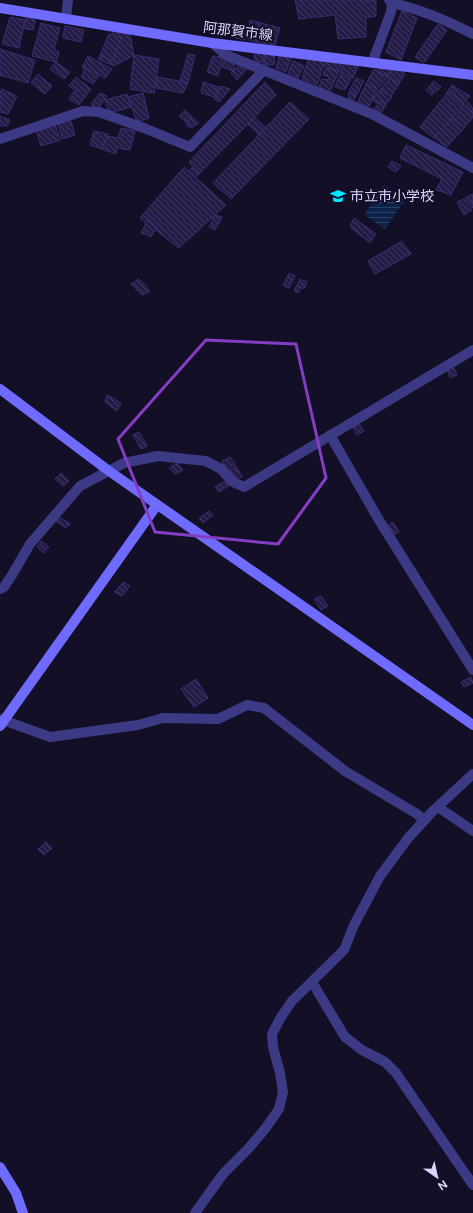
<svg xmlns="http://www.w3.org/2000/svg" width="473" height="1213" font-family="'Public Sans','Noto Sans JP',sans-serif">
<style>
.water{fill:url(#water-rules)}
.building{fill:url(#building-back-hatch);stroke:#3b2d73}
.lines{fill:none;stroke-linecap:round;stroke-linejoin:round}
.street{stroke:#3d3a85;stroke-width:10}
.secondary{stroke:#6f6bff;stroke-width:10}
.marked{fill:none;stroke:#843dc5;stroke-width:3;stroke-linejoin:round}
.labels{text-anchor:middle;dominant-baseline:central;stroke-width:4;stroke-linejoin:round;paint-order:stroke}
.street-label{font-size:14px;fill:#d9d4ff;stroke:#130f26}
.poi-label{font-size:14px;fill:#d9d4ff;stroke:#130f26;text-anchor:start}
</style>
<defs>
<pattern id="water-rules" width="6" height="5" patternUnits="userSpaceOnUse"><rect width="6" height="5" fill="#0c2248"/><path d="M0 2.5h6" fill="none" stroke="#2f4163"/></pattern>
<pattern id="building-back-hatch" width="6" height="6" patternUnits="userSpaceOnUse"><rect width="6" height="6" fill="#241b47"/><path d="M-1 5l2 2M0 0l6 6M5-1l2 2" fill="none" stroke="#433b63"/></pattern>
</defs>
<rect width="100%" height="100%" fill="#130f26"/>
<polygon class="water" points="384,185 405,200 385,229 364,215"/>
<g class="building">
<polygon points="295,0 364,0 364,1 376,0 376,16 366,18 366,37 338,39 335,15 299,19"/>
<polygon points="402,11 417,18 401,60 386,52"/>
<polygon points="10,17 25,20 19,48 2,44"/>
<polygon points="26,18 35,20 33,30 23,28"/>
<polygon points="250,20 280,28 275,45 248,40"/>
<polygon points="41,23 60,28 54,49 59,52 56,62 32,56"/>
<polygon points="438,24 447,30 424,63 415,57"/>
<polygon points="233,25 247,28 245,40 232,37"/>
<polygon points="65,26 84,30 81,42 63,38"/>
<polygon points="114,31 130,35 134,55 114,66 98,59"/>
<polygon points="109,34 121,38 112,61 100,55"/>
<polygon points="0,49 35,60 28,83 0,75"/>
<polygon points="255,50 265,51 263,63 254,61"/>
<polygon points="275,52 274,65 264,65 265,53"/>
<polygon points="188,54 195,55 188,83 180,81"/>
<polygon points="280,54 292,56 286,72 276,68"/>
<polygon points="134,55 159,59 154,93 130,89"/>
<polygon points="88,56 112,69 105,78 82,67"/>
<polygon points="213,56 223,57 218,76 207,72"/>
<polygon points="309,57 325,61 317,85 302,79"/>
<polygon points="225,58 235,62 233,71 222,67"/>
<polygon points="330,59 342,65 339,71 324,66"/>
<polygon points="293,61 304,66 298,78 288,73"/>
<polygon points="346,61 359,65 353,78 340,73"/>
<polygon points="56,62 70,72 64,79 50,69"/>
<polygon points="241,63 248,68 237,80 231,73"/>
<polygon points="382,64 392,69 387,76 377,71"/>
<polygon points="85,68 99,75 93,84 81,77"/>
<polygon points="326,68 339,71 329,94 318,90 322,79 328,80 329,77 323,75"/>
<polygon points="394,68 405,74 399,84 387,76"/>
<polygon points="374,69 388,77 377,89 366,84"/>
<polygon points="38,74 52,86 45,94 31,83"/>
<polygon points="340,75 351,79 345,90 335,87"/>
<polygon points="76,77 91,89 79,105 69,99 75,90 69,86"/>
<polygon points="158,77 188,83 183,93 156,88"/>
<polygon points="356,78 364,81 356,96 349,92"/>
<polygon points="390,78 399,84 391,96 380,89"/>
<polygon points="434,81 441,87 432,95 426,90"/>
<polygon points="203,82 219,87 214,97 201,93"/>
<polygon points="265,82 276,95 199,174 189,162"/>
<polygon points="366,84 377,89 369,106 356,105"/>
<polygon points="452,85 470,96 462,105 446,94"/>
<polygon points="221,86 230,89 219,102 214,99"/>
<polygon points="2,89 17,96 8,114 0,112 0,93"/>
<polygon points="380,89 392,97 384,107 372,100"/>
<polygon points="349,92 356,96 353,103 348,99"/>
<polygon points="448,92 464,105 434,138 420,127"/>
<polygon points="100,93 107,96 97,110 91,104"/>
<polygon points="143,93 149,118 137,122 128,97"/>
<polygon points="127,94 131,107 109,113 105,100"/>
<polygon points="380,101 386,105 381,113 374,109"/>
<polygon points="290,102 309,119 231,199 213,183"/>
<polygon points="468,102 473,109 473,117 464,128 454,119"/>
<polygon points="185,110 192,117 187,123 179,116"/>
<polygon points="0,116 10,120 7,126 0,126"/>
<polygon points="192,117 199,123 191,128 186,125"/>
<polygon points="254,117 265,127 259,135 248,124"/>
<polygon points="70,118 75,135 62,139 58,122"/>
<polygon points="452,118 464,128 447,147 434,138"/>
<polygon points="55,124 60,140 41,146 36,130"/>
<polygon points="121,128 135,131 130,150 117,148 116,154 102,149 107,136 118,138"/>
<polygon points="94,131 108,134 102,149 90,145"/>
<polygon points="406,145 463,172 451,195 436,190 442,179 400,158"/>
<polygon points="392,161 401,166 396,172 388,167"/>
<polygon points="193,166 199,174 195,178 188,172"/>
<polygon points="184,167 226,205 179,248 140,218"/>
<polygon points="473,194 473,208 465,198"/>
<polygon points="464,199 472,210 464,215 457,202"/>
<polygon points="215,215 222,217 215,230 209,227"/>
<polygon points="354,218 376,234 370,243 350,227"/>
<polygon points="148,219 157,227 151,237 141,233"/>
<polygon points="402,241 411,254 375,274 368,261"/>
<polygon points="289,273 295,276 289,288 283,285"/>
<polygon points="139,279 150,291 142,295 131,284"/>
<polygon points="300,279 307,282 304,289 297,285"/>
<polygon points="297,285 301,288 298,293 294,291"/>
<polygon points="452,364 457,375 450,378 446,367"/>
<polygon points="107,395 121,403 117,411 105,402"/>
<polygon points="359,424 364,431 357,435 353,428"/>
<polygon points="139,432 147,446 141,449 133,435"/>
<polygon points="230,457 235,464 225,469 222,461"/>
<polygon points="177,463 183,470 175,474 169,468"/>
<polygon points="236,466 242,477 235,479 228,470"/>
<polygon points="61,473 69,481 63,486 55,479"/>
<polygon points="226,480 230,485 219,492 215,487"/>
<polygon points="209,511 213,515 203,523 199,518"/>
<polygon points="59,517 70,524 66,528 56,521"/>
<polygon points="393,522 399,532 393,535 387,526"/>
<polygon points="41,541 49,547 44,553 37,547"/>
<polygon points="124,582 130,586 122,596 114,592"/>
<polygon points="321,596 328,606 321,610 314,599"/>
<polygon points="471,677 473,683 464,687 461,682"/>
<polygon points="196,679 208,698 194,707 181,689"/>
<polygon points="46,842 52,848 44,855 38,849"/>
</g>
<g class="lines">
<g class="street">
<path d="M392 3C420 9 448 21 473 34"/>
<polyline points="66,18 68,0"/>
<polyline points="212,43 226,55 372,114 473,168"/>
<polyline points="372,63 391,12 392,3 389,0"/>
<polyline points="0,139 83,111 99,112 144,128 190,147 264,70"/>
<polyline points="330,435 379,520 473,670"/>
<polyline points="0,589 4,587 12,575 30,544 80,486 124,463 158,456 206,461 221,469 233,482 244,487 473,350"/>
<polyline points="0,719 50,737 138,725 163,718 218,719 247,705 264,708 345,771 417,814 424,820"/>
<polyline points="438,807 473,831"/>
<polyline points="312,982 345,1037 362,1050 385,1062 396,1073 473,1185"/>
<polyline points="195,1213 223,1174 248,1149 265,1129 279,1109 283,1092 280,1073 273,1047 272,1034 281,1017 292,1001 344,950 354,925 380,876 409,837 432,812 473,774"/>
</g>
<g class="secondary">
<polyline points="0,8 212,43 473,75"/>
<polyline points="0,389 109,471 473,725"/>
<polyline points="0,726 157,505"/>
<polyline points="0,1167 16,1193 23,1213"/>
</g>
</g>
<path class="marked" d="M206 340 296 344 326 478 278 544 155 532 118 439Z"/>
<defs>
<symbol id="school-bare" viewBox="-9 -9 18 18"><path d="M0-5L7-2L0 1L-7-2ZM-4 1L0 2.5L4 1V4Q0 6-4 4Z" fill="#00e5ff" stroke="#130f26" stroke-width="2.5" paint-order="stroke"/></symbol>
</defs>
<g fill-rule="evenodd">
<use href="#school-bare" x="327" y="185" width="22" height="22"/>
</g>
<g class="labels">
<g class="street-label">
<text transform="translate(238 31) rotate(7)">阿那賀市線</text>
</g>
<g class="poi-label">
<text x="350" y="196">市立市小学校</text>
</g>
</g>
<g transform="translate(437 1177) rotate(146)" stroke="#130f26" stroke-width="3" paint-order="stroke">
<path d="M0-3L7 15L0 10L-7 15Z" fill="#d9d4ff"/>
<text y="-6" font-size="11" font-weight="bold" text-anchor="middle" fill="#d9d4ff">N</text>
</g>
</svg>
